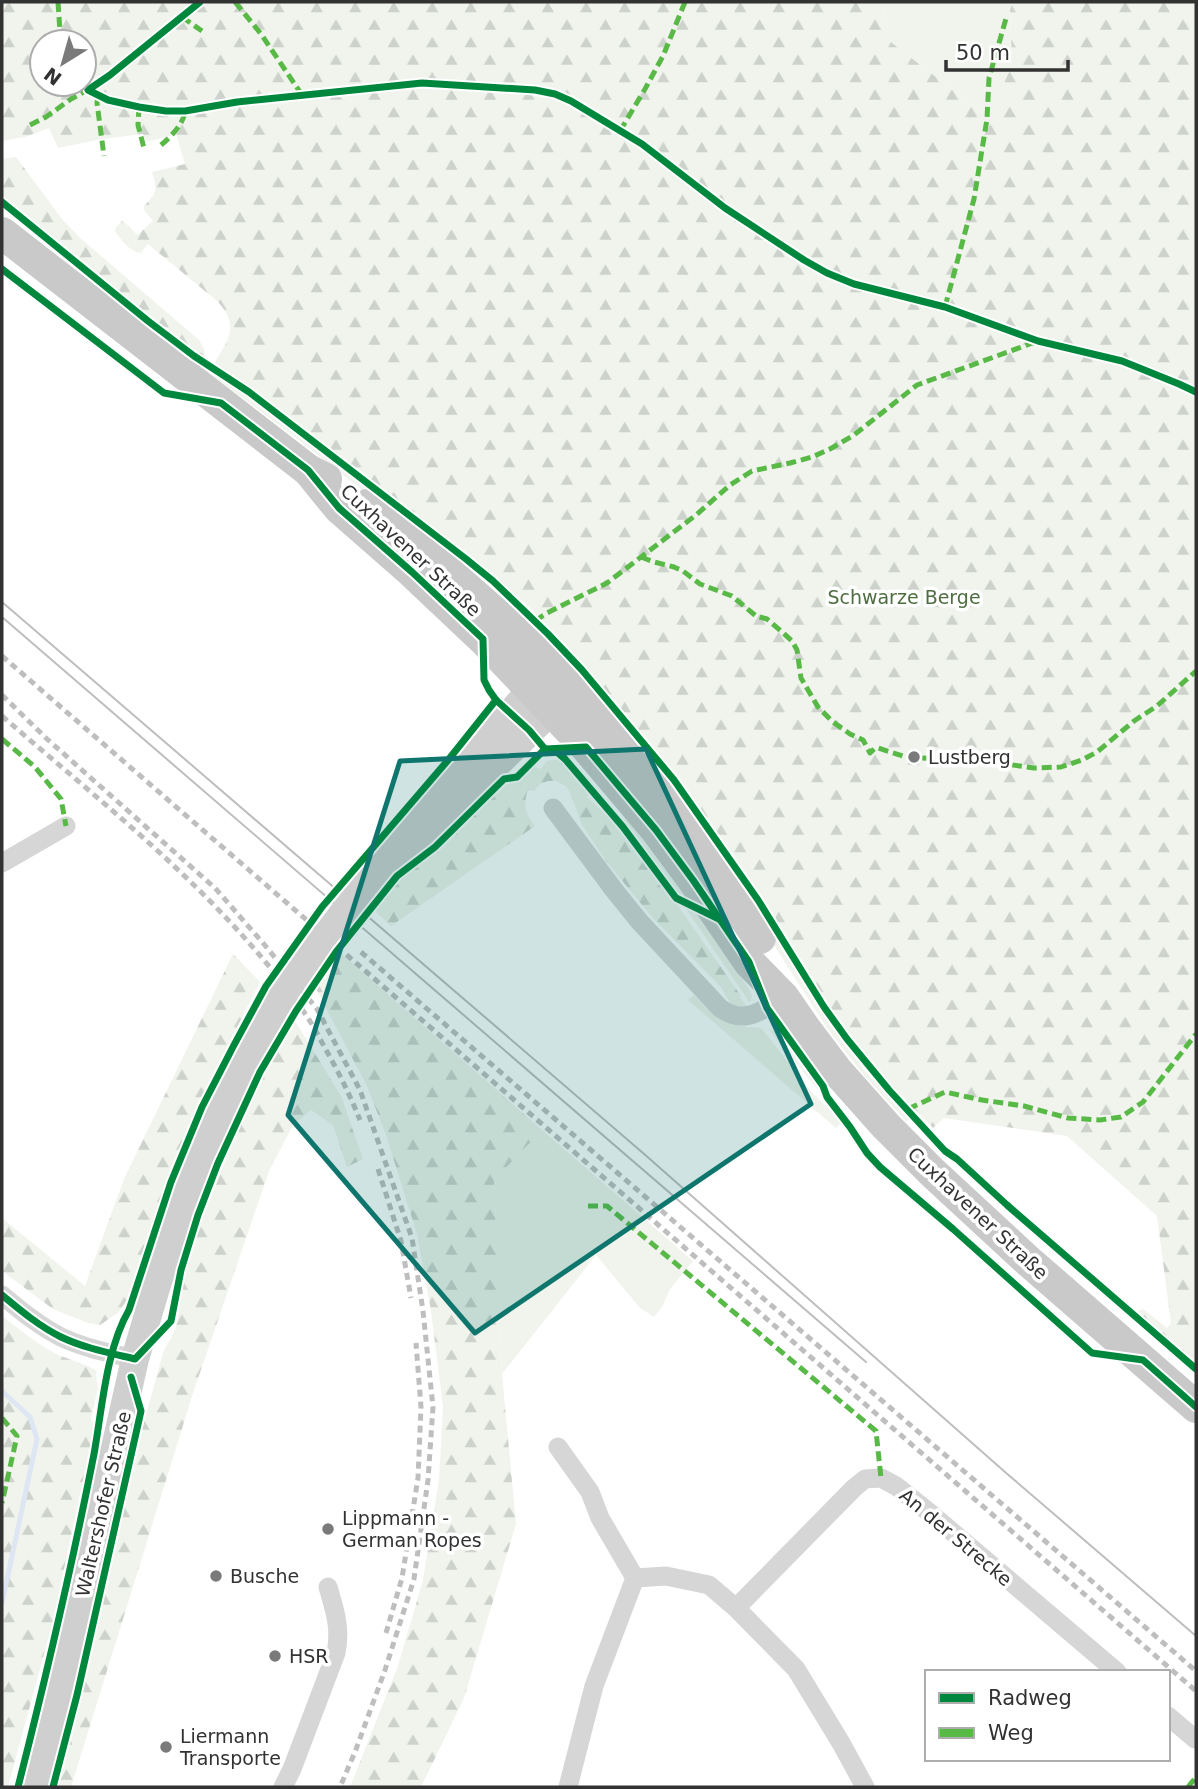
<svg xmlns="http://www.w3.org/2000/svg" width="1198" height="1789" font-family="'DejaVu Sans',sans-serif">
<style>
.green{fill:#f0f4ed}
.forest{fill:url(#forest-firs);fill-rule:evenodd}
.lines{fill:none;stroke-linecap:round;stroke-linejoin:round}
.stream{stroke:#dde6f2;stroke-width:5}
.minor{stroke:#d6d6d6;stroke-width:19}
.secondary{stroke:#cfcfcf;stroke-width:28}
.primary{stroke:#c9c9c9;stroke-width:32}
.tram{stroke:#bebebe;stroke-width:2}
.rail{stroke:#bebebe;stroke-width:5;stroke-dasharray:7 5;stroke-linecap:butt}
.secondary-bridge{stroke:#cfcfcf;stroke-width:28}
.quiet{stroke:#58b947;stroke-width:5;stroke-dasharray:10 5;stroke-linecap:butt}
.cycleway-casing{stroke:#fff;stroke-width:11}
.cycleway{stroke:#00873e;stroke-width:7}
.marked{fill:#0f766e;fill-opacity:0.2;stroke:#0f766e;stroke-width:5;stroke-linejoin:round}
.poi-dot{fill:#7a7a7a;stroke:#fff;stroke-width:2.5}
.labels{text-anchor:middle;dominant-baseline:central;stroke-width:7;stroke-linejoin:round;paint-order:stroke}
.street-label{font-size:19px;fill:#323232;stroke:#fff}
.park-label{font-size:19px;fill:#4e6e40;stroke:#fff}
.poi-label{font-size:19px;fill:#323232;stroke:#fff;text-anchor:start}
</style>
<defs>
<pattern id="forest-firs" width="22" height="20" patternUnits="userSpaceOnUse" patternTransform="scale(1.75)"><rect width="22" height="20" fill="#f0f4ed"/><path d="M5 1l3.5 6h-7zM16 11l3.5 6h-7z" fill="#ced2cc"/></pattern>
</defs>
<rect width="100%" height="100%" fill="#fff"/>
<g class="green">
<polygon points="885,2 1013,2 1010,11 1012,62 994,112 985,115 892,43 881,23"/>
<polygon points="213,369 251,396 452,550 449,554 420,536 300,441 212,375"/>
<polygon points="619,816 630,823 689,902 677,895"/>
<polygon points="722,864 774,936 831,1026 865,1071 911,1119 906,1121 862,1073 827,1028"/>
<polygon points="683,904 696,911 749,989 752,996 750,1003"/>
<path d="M694 995C721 1023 721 1025 761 1028 778 1048 793 1070 810 1090 820 1101 832 1110 841 1123L836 1128 688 1000Z"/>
<polygon points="769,1029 781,1035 821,1088 818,1090"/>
<polygon points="542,1130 693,1261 670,1289 662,1307 654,1317 640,1308 596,1255 502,1374 494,1180"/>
</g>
<g class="forest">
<path d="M2 2H885L881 23 892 43 985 115 994 111 1012 62 1010 10 1013 2H1196V1364L1136 1312 1143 1309 1167 1328 1171 1323 1157 1216 1067 1136 944 1118 933 1128 893 1087 850 1036 827 1004 761 898 710 822 650 743 607 693 527 605 474 561 253 392 217 367 215 362C229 338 240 325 217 301L148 244 141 253C130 252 121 240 115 231L116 227 122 221 129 226 137 235 153 221 144 210V206C158 192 157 190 152 172L185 164 176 134 146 142 143 134 102 139 58 148 49 128 25 137 2 141ZM84 42V84H42V42Z"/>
<polygon points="16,157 62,219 79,237 199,340 204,349 205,357 202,357 156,323 2,198 2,159"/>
<path d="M560 759 591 793 587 797 591 801H592L604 813 607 811 657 876 741 996 740 997 746 1006 741 1008 731 1005 721 987 652 917 606 861 582 825 571 795 567 787 556 781H548L540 784 534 791 528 790C523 804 525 814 535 826L391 926 376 912C384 884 416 870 436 851 460 829 482 805 505 782L519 778 532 766 541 769 547 761Z"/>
<polygon points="233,954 260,982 223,1055 180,1150 156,1215 128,1298 119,1312 100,1325 88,1323 53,1309 2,1271 2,1218 85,1286 124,1179"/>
<polygon points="342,954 542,1130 494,1180 502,1374 516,1524 464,1698 421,1787 350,1787 398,1666 423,1580 439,1480 443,1407 431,1311 417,1234 386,1135 367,1086 316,989"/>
<path d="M294 1019 341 1096 363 1159 347 1167 333 1125 311 1110 293 1125 269 1171 193 1393 71 1787H56L80 1689 121 1504 164 1350C172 1338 183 1316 177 1302L201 1222 249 1102Z"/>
<path d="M2 1316C19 1329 37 1344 56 1354 70 1360 84 1363 97 1371L96 1375 98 1388 91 1419 95 1424 53 1621 8 1787H2Z"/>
</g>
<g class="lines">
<polyline class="stream" points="2,1391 30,1417 37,1439 2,1603"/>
<g class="minor">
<path d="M553 808 614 890 639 921 720 1008C744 1026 762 1010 784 998"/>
<polyline points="2,863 66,826"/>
<path d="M2 1295C20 1310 39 1326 61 1337 84 1348 110 1353 135 1359"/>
<polyline points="558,1447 590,1492 600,1518 635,1578"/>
<polyline points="635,1578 666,1576 709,1585 736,1608 796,1669 841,1743 865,1787"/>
<polyline points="736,1608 854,1488 865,1479 881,1478 896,1486 930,1513 1117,1672"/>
<polyline points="1168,1716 1195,1739"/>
<path d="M283 1787 292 1769 336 1653C341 1628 335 1611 328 1587"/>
<polyline points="568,1787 594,1686 635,1578"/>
</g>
<g class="secondary">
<path d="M555 677H562C563 690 559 699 552 710L430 830 384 862 413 825 455 779 532 688 543 680Z"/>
<polyline points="36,1787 54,1719 135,1359 156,1288 192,1178 220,1114 250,1052 281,998"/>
</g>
<g class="primary">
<polyline points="2,233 308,470 326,479"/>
<polyline points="308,470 339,508 412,572 483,639 586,747 656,830 693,880 749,962 784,998 806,1030 837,1071 886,1126 933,1173 1026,1259 1196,1407"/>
<path d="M367 505C448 570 528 638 598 715 659 784 709 862 760 938"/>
</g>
<g class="tram">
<polyline points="2,602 643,1153 1005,1472 1196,1636"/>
<polyline points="2,617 866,1362"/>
</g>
<g class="rail">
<polyline points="2,656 1196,1691"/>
<polyline points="2,695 47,739 215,888 263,943 317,1009 360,1090 412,1238 423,1311 433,1407 428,1480 414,1579 385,1670 355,1752 340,1787"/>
<path d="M2 716C110 810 223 896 306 1015 313 1025 319 1037 325 1048 338 1071 350 1095 360 1120"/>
<polyline points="361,952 1196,1671"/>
<polyline points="378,1169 401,1241 411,1298"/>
<polyline points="386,1633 402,1578 418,1478 421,1407 416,1343"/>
</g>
<path class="secondary-bridge" d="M281 998C313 950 348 906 384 862"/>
<g class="quiet">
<polyline points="58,2 60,32 62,42"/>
<polyline points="235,2 261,34 302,95"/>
<polyline points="182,17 202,31"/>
<polyline points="98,96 97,103 104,156"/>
<polyline points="139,107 138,125 144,148"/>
<polyline points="30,125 46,117 71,99 93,87"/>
<polyline points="620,131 645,89 663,56 685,2"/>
<path d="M161 145C171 137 184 123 185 111"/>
<polyline points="945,307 974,199 987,119 989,78 1007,15"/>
<polyline points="641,557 654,562 674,567 683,571 700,584 732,596 756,616 767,619 781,631 792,641 797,650 801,678 818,707 833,722 850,734 863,740 870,753 875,748 878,748 906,757 992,762 1034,768 1061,767 1082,760 1097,752 1134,721 1157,706 1196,671"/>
<polyline points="535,621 547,613 607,583 696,515 730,485 752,471 790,463 812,457 830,449 854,435 917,385 1038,341"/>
<polyline points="2,739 35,767 61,799 66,826"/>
<polyline points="908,1109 945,1092 982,1100 1024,1106 1068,1118 1100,1120 1121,1117 1143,1102 1196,1034"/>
<polyline points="588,1206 607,1206 876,1431 881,1478"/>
<polyline points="2,1418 17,1436 2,1503"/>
<polyline points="1188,1787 1196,1777"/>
</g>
<defs>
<g id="cycleway">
<polyline points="200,2 110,75 88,90 108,100 139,107 166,111 185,111 237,102 422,83 535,90 555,94 571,101 642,144 725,208 804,260 827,273 854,284 945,307 1038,341 1122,361 1179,384 1196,392"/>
<polyline points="2,202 148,321 194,356 249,392 466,559 493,581 548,634 582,670 674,780 758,900 824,1007 847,1039 889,1090 945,1151 957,1159 1007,1205 1196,1369"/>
<polyline points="2,269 164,393 221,403 308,470 339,508 412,572 483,639 484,680 489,690 496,700 529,730 545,749 557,752 565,759 623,827 676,898 719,919"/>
<path d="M2 1295C20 1310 39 1326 61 1337 84 1348 110 1353 135 1359L171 1321 181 1270 198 1215 218 1163 260 1072 296 1011 336 952 397 876 435 847 504 779 517 777 545 749 586 747 656 830 693 880 749 962 767 1008 823 1086 827 1097 850 1127 867 1153 880 1167 953 1229 1092 1353 1143 1360 1196 1407"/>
<path d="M18 1787C46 1677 72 1566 94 1454 102 1410 106 1349 129 1310L171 1182 202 1107 234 1045 266 986 322 907 449 759 496 700"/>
<polyline points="53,1787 77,1695 141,1411 131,1377"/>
</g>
</defs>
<use href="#cycleway" class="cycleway-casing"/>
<use href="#cycleway" class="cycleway"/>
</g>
<path class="marked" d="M646 749 811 1104 475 1333 288 1115 400 761Z"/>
<g class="poi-dot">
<circle cx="914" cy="757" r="7"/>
<circle cx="328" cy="1529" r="7"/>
<circle cx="216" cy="1576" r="7"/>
<circle cx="275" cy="1656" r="7"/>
<circle cx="166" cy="1747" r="7"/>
</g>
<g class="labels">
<g class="street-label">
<text transform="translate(411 550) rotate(43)">Cuxhavener Straße</text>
<text transform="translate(978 1213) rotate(43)">Cuxhavener Straße</text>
<text transform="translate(103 1504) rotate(-77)">Waltershofer Straße</text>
<text transform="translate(956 1537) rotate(40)">An der Strecke</text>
</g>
<g class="park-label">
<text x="904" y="597">Schwarze Berge</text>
</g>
<g class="poi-label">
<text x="928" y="757">Lustberg</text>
<text x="342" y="1518">Lippmann -<tspan x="342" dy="22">German Ropes</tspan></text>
<text x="230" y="1576">Busche</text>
<text x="289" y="1656">HSR</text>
<text x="180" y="1736">Liermann<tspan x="180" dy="22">Transporte</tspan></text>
</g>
</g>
<rect width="1198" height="1789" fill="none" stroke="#323232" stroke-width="7"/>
<rect x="925" y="1670" width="245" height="91" fill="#ffffff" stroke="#adadad" stroke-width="2"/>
<rect x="939" y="1693" width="35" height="10" fill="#00873e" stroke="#adadad" stroke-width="2"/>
<text x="988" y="1705" font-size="21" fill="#323232">Radweg</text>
<rect x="939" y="1728" width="35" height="10" fill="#58b947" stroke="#adadad" stroke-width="2"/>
<text x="988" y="1740" font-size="21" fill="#323232">Weg</text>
<g transform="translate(63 63) rotate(217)"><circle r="33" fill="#ffffff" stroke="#adadad" stroke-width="2"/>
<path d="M0-5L12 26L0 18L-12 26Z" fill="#7a7a7a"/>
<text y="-10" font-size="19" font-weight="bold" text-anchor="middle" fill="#323232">N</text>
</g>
<path d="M946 60v10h122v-10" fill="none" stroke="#323232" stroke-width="3.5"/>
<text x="956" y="60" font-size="21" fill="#323232" stroke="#ffffff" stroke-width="5" paint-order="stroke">50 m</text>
</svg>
